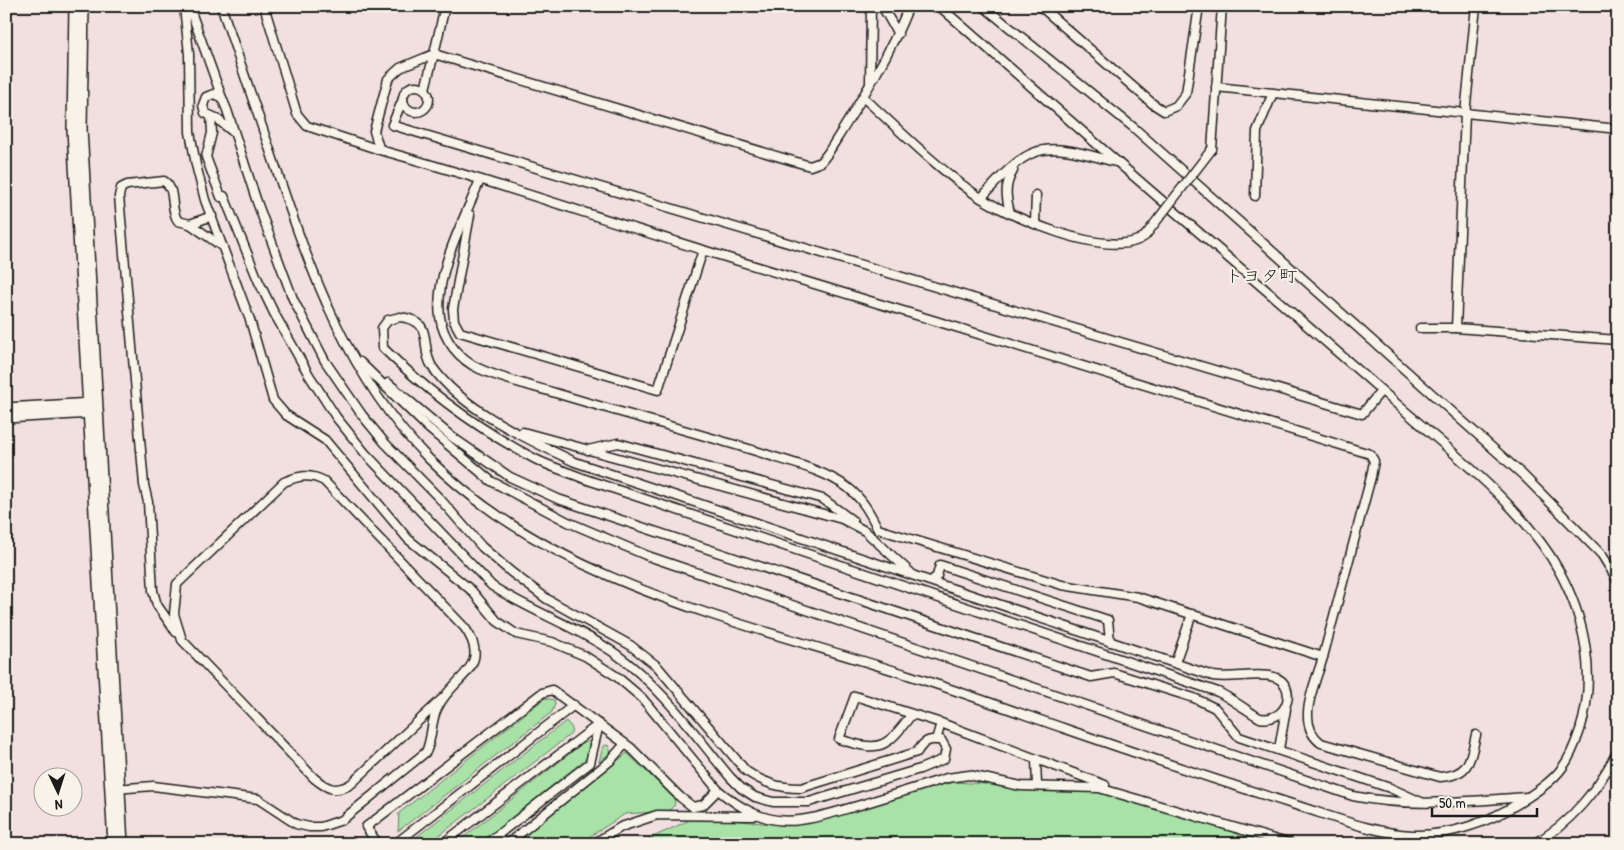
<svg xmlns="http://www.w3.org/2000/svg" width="1624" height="850" font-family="'Patrick Hand','Klee One',sans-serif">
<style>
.green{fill:#a8e2a7;stroke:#627f62}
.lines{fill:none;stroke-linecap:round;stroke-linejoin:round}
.service-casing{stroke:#1c1c1c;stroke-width:11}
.tertiary-casing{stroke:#1c1c1c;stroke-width:22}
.service{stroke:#f7f3e8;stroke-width:8}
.tertiary{stroke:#f7f3e8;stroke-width:19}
.service-bridge-casing{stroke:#1c1c1c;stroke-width:11;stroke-linecap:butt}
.service-bridge{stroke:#f7f3e8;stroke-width:8}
.labels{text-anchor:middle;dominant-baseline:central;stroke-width:4;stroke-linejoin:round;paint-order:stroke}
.quarter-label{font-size:18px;fill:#1c1c1c;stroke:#f7f3e8}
</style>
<rect width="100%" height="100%" fill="#f2e0e0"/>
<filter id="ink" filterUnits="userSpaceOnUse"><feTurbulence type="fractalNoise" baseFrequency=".02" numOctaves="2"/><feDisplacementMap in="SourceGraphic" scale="10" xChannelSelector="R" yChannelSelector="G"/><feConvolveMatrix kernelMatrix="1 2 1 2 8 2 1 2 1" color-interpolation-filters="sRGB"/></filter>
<g filter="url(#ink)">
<g class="green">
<polygon points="545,698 554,700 555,704 552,712 398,831 399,813"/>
<polygon points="566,721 572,728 571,734 428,844 414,844 415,838"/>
<polygon points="590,741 591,743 588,757 479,844 455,844 583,743"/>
<polygon points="608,745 611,752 599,762 603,746"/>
<polygon points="627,753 674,798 675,805 668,811 625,814 578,844 512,844"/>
<polygon points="954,782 1103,791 1279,844 638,844 696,817 795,826 890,798"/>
</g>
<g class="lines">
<defs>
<g id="service">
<path d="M184 6 189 54 190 132 196 165 205 200 250 320 273 400 286 415 325 440 408 539 471 590 497 621 516 634 552 642 585 656 616 676 642 698 718 790C772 834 798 823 860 805 889 796 918 787 947 778L969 775 1021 786 1099 788 1291 844"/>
<polyline points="189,6 222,98"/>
<path d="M221 6C239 59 257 112 275 165 310 270 348 378 429 459 556 585 743 622 908 675 961 692 1014 711 1066 729 1141 755 1216 780 1292 804 1331 816 1372 833 1413 835 1450 836 1489 822 1519 803 1533 794 1552 782 1562 768 1570 758 1576 742 1580 730 1597 677 1585 617 1558 569 1522 504 1438 441 1382 391 1298 317 1213 245 1129 172 1065 117 1003 61 939 6"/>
<polyline points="264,6 297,114 307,126 383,151"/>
<path d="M445 6 434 54 400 68 388 79 374 131 379 148 387 152C500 183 610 222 722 256 938 322 1155 387 1370 454L1374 461 1371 477 1323 657 1138 597 1062 585 878 529C870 513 862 498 847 487 822 469 788 462 759 452 690 431 621 413 552 392 528 385 502 379 480 369 459 360 443 339 440 317 434 273 464 220 480 180"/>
<polyline points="882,6 898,34"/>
<polyline points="983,6 1133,127 1524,476 1602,555 1618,581"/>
<polyline points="1040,6 1153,104 1164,111 1176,106 1186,93 1199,6"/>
<polyline points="870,84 871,6"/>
<circle cx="416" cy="99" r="13"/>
<polyline points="1216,87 1618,129"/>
<path d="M425 89 434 54 810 166 821 162 828 153C858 105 888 59 909 6"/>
<path d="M863 97C898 129 933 164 972 192 1003 215 1112 262 1145 236"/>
<polyline points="403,99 392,125 1362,414 1381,391"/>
<path d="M211 116 212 133 206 157 221 197 224 196 258 280 274 313 309 375 336 417 365 453 492 586C532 612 578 627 616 654 662 687 694 734 730 777L741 788 755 797 773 802H809L920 769 944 759 946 749 941 740C928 739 924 741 917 752L801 788C778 788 764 783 746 771L657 666 630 645 547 599 511 572 482 547 440 499 385 443 362 415 325 361 293 299 257 202 227 110 222 98 214 94 206 97 203 105 205 113 216 118 233 132"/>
<polyline points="1212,149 1222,6"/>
<polyline points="1255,196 1257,131 1273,93"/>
<path d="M981 198C996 183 1013 161 1033 153 1058 143 1091 156 1116 162"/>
<path d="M1010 213C1006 197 1004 186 1013 171"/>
<polyline points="470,215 453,309 454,321 460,332 658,390 703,250"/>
<polyline points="1035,223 1036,195"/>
<polyline points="190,224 223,247"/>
<path d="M400 317C437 321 418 347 433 368 464 411 528 439 575 462L1213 676C1232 679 1259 672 1274 677 1298 684 1289 723 1260 718 1257 717 1227 696 1218 692L585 479C568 472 551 467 535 459 480 430 427 391 383 348L382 328 388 320Z"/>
<polyline points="1420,328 1456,328 1618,340"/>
<polyline points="1456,328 1465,114 1476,6"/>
<path d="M360 362 427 427 491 481 568 522 648 556 1353 796C1411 808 1468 801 1527 797"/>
<polyline points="388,383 452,437 510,477 558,499 1091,677 1114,673 1194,698 1215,708 1239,737 1390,788 1421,802"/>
<polyline points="523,432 842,519 865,531 911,573"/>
<polyline points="588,450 618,443 823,499 853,521"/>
<polyline points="931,581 937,576 940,565 1108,620 1110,642"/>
<path d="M176 632 157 605 153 591 148 502 144 485 119 196 121 188 127 185 164 181C177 190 169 209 178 221L190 224 212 216"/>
<path d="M1323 657C1316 683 1294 723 1321 743L1440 777C1470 775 1470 760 1476 735"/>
<polyline points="1175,663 1192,614"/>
<path d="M912 714C886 748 881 753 839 739L855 696 941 723"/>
<polyline points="936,740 941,723 1105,785"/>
<polyline points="1279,749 1286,709"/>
<polyline points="1036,759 1037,786"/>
<path d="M115 789 153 786 258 799 296 824 309 827H321L342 820 426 752C433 737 430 721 438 707 453 676 493 668 465 628L324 481C310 473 298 476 284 482L177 584 174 614 182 640 314 778C327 789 336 793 351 784L442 699"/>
<polyline points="378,844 366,827 542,693 552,690 631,748 680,797 693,807 703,805 718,790"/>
<polyline points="395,844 574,705"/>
<polyline points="442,844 599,724"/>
<polyline points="486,844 590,763 599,724"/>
<polyline points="507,844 610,761 625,744"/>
<polyline points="593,844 621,827 657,815 753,816"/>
<path d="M1533 844C1570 825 1600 787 1618 750"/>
</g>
<g id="tertiary">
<polyline points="79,6 77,129 118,844"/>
<polyline points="6,413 92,408"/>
</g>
</defs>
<use href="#service" class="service-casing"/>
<use href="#tertiary" class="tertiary-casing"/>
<use href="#service" class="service"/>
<use href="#tertiary" class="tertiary"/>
<defs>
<polyline id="service-bridge" points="1145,236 1212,149"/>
</defs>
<use href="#service-bridge" class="service-bridge-casing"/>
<use href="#service-bridge" class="service-bridge"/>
</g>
</g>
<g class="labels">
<g class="quarter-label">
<text x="1261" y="275">トヨタ町</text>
</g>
</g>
<rect width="1624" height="850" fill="none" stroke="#f7f3e8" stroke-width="25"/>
<rect x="12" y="12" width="1599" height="825" fill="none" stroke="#1c1c1c" stroke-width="2" filter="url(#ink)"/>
<g transform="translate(58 792) rotate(176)"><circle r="24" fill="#f7f3e8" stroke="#9f9d96"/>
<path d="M0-4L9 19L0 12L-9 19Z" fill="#1c1c1c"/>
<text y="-8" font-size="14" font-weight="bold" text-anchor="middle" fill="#1c1c1c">N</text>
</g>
<path d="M1432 808v8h105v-8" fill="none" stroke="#1c1c1c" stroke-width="2.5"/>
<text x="1439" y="808" font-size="15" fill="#1c1c1c" stroke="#f7f3e8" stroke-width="4" paint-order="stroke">50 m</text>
</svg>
